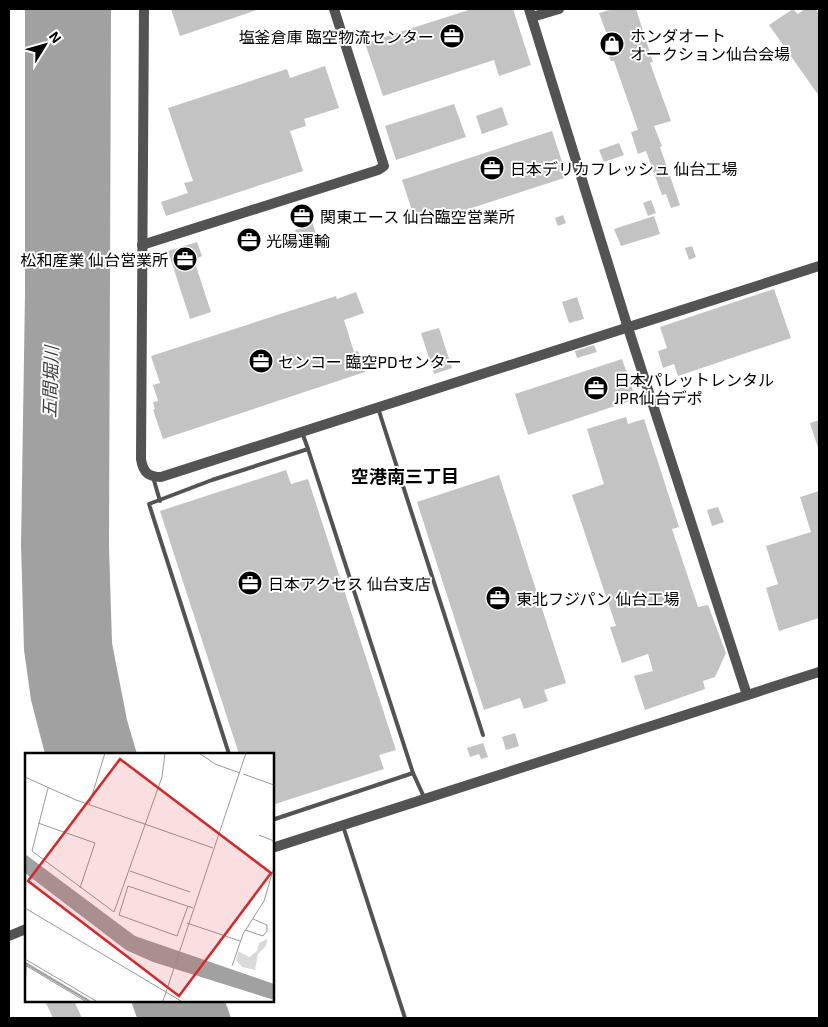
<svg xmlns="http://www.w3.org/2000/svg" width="828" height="1027" font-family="'Exo 2','Noto Sans JP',sans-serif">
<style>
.water{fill:#a1a1a1}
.building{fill:#c3c3c3}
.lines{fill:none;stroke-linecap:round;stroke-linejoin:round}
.service{stroke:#535353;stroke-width:4}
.tertiary{stroke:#535353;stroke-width:10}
.labels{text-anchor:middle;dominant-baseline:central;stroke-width:4;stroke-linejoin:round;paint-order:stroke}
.poi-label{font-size:16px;fill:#000;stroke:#fff;text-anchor:start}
.water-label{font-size:18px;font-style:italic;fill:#424242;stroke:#fff}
.neighbourhood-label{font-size:18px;font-weight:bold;fill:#000;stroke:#fff}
.inset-river{fill:none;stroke:#a1a1a1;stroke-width:2.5}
.inset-road{fill:none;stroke:#999;stroke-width:1}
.view{fill:#d62828;fill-opacity:0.15;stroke:#d62828;stroke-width:2.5}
.inset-edge{fill:none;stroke:#000;stroke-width:2.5}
</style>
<rect width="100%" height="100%" fill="#fff"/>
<g class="water">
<polygon points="25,9 111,9 109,547 112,643 127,720 137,754 45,754 31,700 24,650 21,545 25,294"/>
<polygon points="131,1001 225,1001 231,1018 137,1018"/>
</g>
<g class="building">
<polygon points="171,9 257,9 257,10 180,36"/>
<polygon points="472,9 513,9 531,65 499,76 494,60 383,96 365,43"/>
<polygon points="613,9 636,9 653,62 650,63 671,121 654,126 662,146 660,147 680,205 671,208 666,194 662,195 646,151 638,154 631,132 638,130 614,61 611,61 604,46 610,43 599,13"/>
<polygon points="793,9 798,14 805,9 816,9 819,14 819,96 769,25"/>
<polygon points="325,66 339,108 304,119 306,126 290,131 303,171 166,216 161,202 188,193 184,183 193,181 168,108 287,69 290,78"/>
<polygon points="454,104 466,137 396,160 385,126"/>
<polygon points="502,107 508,125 482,134 476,116"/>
<polygon points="552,131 567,177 417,226 402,180"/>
<polygon points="619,143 624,155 604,162 599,150"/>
<polygon points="651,200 656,213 648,216 643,203"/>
<polygon points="307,205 316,234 298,240 295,230 302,228 296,208"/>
<polygon points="563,215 566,223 558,226 555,218"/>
<polygon points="654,216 660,234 621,246 614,229"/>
<polygon points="252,228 256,244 247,247 242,230"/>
<polygon points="197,242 202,256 194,260 211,312 190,319 168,251"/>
<polygon points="692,246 696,257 689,260 685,248"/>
<polygon points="774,289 791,338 678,376 674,364 663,368 658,351 667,348 660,327"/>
<polygon points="356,292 364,313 344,320 354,352 358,351 365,372 163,439 153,410 155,409 153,402 158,401 153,385 160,383 151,356 336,296 337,299"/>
<polygon points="577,297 584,319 569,323 562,302"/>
<polygon points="439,328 452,368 434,374 421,333"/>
<polygon points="594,345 597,352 577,358 575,351"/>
<polygon points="622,359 636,399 528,435 515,394"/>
<polygon points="626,417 628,424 644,419 679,527 672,529 698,607 708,605 726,653 715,677 703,681 705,689 645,710 634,676 653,671 648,654 622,663 610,627 616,626 572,495 604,484 587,429"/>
<polygon points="819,420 819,448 818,448 810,423"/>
<polygon points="286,470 291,484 308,479 396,750 379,755 384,769 272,805 272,754 239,754 160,511"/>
<polygon points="499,475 566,683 544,690 548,701 524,709 520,698 484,710 417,502"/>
<polygon points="819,491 819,618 779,631 766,588 778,584 766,546 811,532 800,497"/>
<polygon points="718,507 724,522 712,526 707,510"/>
<polygon points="515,733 519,746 506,750 502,737"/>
<polygon points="483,743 488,757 481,759 479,754 470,757 467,748"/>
<polygon points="45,1001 74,1001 82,1018 53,1018"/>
</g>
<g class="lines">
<g class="service">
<polyline points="378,408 483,735"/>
<polyline points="302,432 308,449"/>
<polyline points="153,477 160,501"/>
<polyline points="229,754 149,504 212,480 308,449 413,773 424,797"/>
<polyline points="272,820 413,773"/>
<polyline points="343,826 405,1018"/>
</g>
<g class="tertiary">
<path d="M144 9 141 459C143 472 148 477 161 477L819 266"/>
<polyline points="529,9 628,328 747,695"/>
<polyline points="532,17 559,9"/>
<polyline points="142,245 378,170 384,166 334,9"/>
<polyline points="272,848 819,672"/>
<polyline points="9,936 26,929"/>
</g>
</g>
<defs>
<symbol id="office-disc" viewBox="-11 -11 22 22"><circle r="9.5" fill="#000" stroke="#fff"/><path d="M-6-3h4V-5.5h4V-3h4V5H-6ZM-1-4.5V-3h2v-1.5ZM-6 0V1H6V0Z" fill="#fff"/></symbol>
<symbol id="shop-disc" viewBox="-11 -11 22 22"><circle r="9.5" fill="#000" stroke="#fff"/><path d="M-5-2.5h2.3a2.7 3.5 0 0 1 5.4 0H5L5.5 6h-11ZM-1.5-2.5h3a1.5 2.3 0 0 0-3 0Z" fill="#fff"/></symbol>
</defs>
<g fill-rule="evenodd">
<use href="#office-disc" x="438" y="22" width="28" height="28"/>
<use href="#shop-disc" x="598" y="30" width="28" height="28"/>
<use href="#office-disc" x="478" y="154" width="28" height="28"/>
<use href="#office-disc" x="288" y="202" width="28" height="28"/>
<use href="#office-disc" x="235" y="226" width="28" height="28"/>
<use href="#office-disc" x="171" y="245" width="28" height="28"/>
<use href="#office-disc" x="247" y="347" width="28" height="28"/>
<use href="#office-disc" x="582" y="374" width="28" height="28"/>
<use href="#office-disc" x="236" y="569" width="28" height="28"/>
<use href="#office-disc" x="484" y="584" width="28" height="28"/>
</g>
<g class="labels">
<g class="poi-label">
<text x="630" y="35">ホンダオート<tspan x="630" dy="18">オークション仙台会場</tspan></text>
<text x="434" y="36" text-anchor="end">塩釜倉庫 臨空物流センター</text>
<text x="510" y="168">日本デリカフレッシュ 仙台工場</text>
<text x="320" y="216">関東エース 仙台臨空営業所</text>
<text x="266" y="240">光陽運輸</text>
<text x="168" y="259" text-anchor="end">松和産業 仙台営業所</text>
<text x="278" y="361">センコー 臨空PDセンター</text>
<text x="614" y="379">日本パレットレンタル<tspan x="614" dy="18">JPR仙台デポ</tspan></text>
<text x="268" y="583">日本アクセス 仙台支店</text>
<text x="516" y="598">東北フジパン 仙台工場</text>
</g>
<g class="water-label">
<text transform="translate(50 382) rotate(-88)">五間堀川</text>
</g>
<g class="neighbourhood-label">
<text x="405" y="476">空港南三丁目</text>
</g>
</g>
<g transform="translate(25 753)">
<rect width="249" height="249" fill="#fff"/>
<path d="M242 186 241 193 233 201 230 217 217 214 211 207 213 198 224 204 232 198 234 190Z" fill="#dadada"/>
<path d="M0 101 110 183 249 231V247L128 209 101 197 0 120Z" fill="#a1a1a1"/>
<path class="inset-river" d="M0 210 64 248"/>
<path class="inset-road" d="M174 0 190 11 215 20M218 21 249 32M0 24 51 47 188 95M23 35 7 98 89 159 137 24 140 0M64 52 80 0M13 70 70 90 55 135M234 82 249 88M105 118 165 139M163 153 152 183 94 162 103 133 168 155M0 155 156 248M162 170 215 188M220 177 238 183 242 178V172L228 166M0 206 71 248M0 212 60 248M207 213 218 181 239 148 249 114M0 236 1 213M138 248 221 0"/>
<path class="view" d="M95 6 246 120 154 243 3 128Z"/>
<rect width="249" height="249" class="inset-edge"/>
</g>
<rect width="828" height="1027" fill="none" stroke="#000000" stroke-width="20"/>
<g transform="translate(45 45) rotate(53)" stroke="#ffffff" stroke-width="4" paint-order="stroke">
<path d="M0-4L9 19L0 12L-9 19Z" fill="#000000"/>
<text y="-8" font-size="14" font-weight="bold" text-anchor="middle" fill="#000000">N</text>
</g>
</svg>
